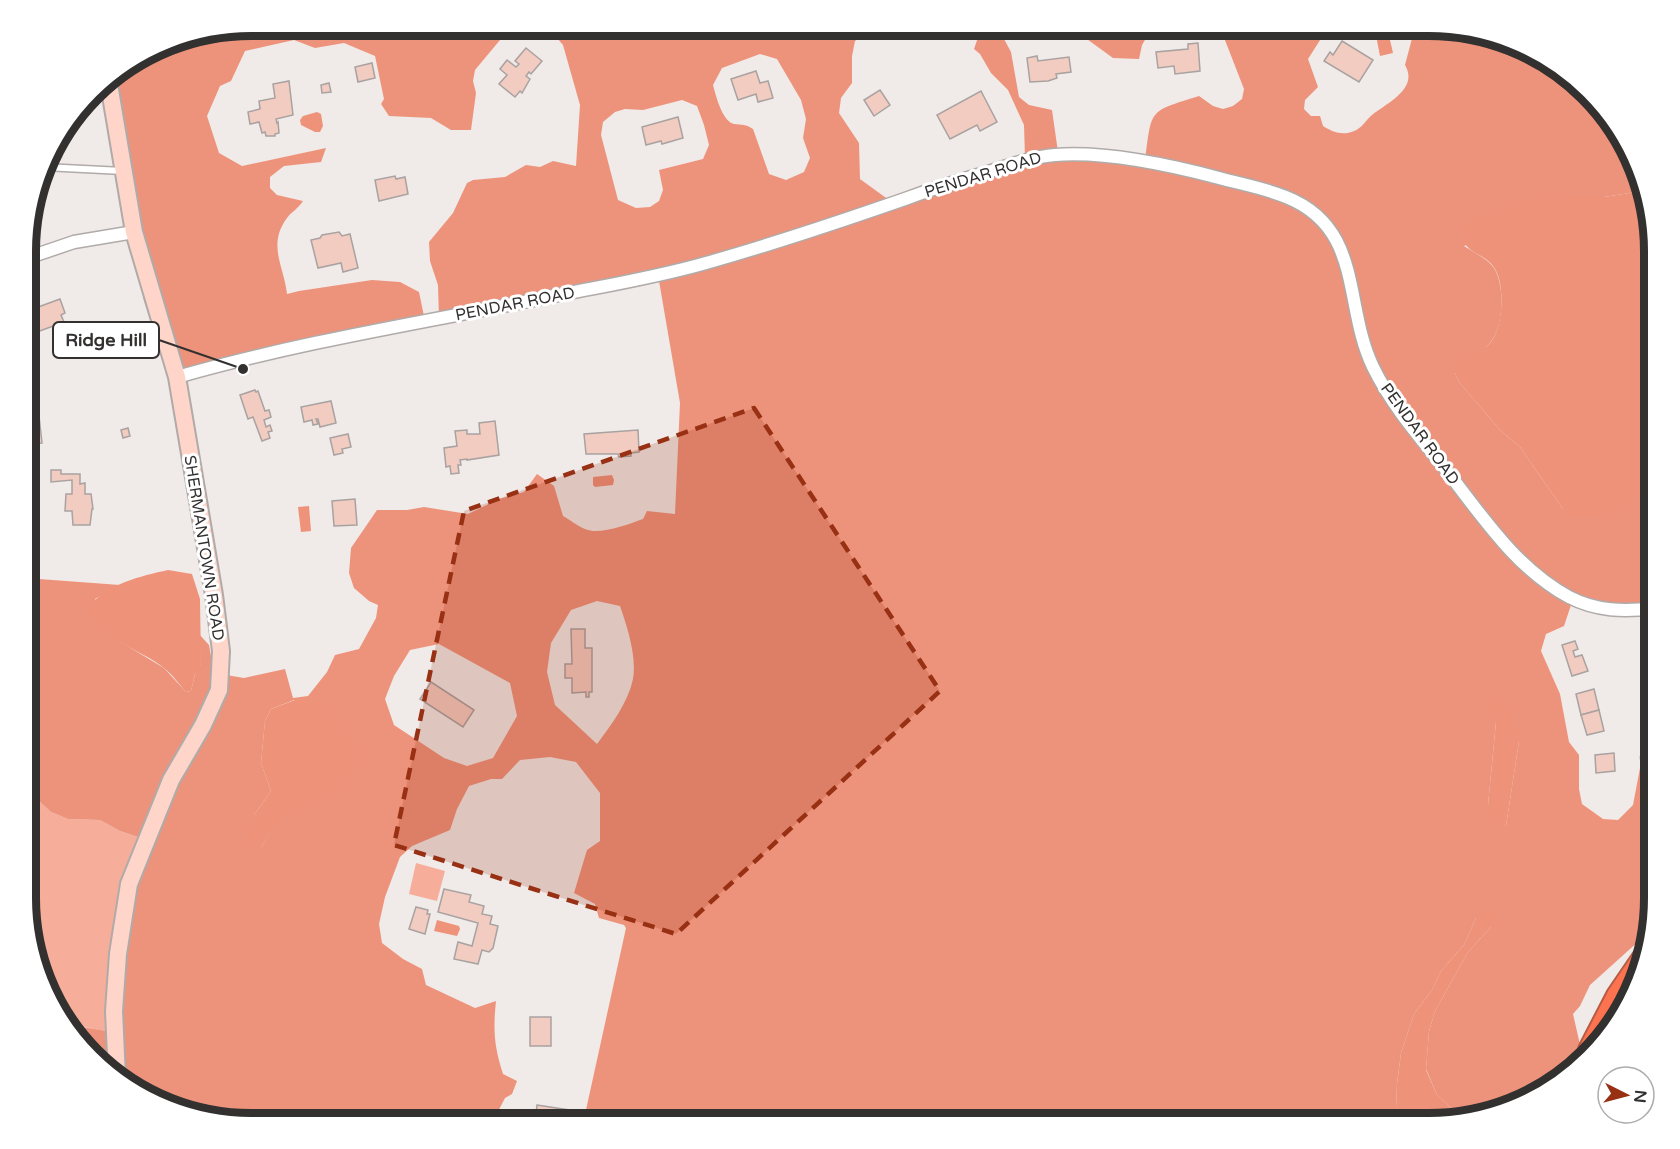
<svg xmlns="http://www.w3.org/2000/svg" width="1680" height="1149" font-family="'Varela Round',sans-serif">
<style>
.green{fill:#f6ae9b}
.forest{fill:#ee937b;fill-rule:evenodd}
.water{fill:#ee927a}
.building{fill:#f3ccc1;stroke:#a8a2a1;stroke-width:1.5}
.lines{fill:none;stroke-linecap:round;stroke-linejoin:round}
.lane-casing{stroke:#b0aba9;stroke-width:9}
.street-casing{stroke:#b0aba9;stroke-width:15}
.secondary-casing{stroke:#b0aba9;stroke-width:20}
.highway-casing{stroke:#b75c44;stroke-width:26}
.lane{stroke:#fff;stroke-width:6}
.street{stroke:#fff;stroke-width:12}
.secondary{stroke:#ffd5ca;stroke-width:16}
.highway{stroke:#fe734f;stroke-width:22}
.marked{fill:#983014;fill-opacity:0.2;stroke:#983014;stroke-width:4.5;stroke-dasharray:12 8;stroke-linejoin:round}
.labels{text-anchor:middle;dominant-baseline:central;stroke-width:6;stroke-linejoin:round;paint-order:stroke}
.street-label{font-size:16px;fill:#333030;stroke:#fff}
.rim{fill:none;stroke:#333030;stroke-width:8}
.leader{fill:none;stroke:#333030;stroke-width:2}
.callout-dot{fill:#333030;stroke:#fff;stroke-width:2}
.callout{fill:#fff;stroke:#333030;stroke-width:2}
.callout-label{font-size:18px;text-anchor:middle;font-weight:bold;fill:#333030}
</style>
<rect width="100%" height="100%" fill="#f0eae8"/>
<g class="green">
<path d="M27 790 51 812 68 819 100 820 120 831 144 839 114 1032C92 1029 70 1027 56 1010L27 927Z"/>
<polygon points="416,863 445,871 437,901 409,894"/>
</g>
<g class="forest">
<path d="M251 26H520L510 28 475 70 473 81 476 93 471 130H451L431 118 389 116 381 104 384 99 375 56 344 43 315 48 294 40 245 51 231 81 220 86 207 116 219 153 242 166 326 148 321 162 284 166 270 177V188L277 195 303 201C298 209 290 213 287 218 267 245 284 266 287 294L299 291 372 280 400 282 419 292 425 321 213 366 168 372 144 301 104 81 165 43Z"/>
<path d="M533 26H954L932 40 896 30 875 27 855 41 852 56V83L841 98 839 113 859 143 860 179 893 203 1025 158 1024 125 1008 90 991 73 980 54 974 49 982 26H1010L1004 39 1011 52 1019 97 1029 105 1052 110 1058 152 1145 161C1152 108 1148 112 1199 96L1213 106 1223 109 1233 106 1242 99 1244 89 1223 35 1214 26H1329L1308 59 1318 87 1305 100 1304 109 1311 116H1320L1323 126C1332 132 1343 136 1354 131 1361 129 1366 120 1372 115 1387 103 1419 89 1405 65L1414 31 1412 26H1443L1502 38 1566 72 1631 151 1642 191 1604 197 1464 246C1473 252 1488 259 1494 268 1505 285 1504 327 1490 343 1480 354 1466 363 1455 373L1459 382 1501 431 1520 447 1563 509 1649 481 1654 472V617L1653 612 1573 599 1564 626 1546 634 1541 651 1560 694 1569 742 1579 755V789L1582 804 1603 819 1618 820 1633 805 1640 768 1654 755V912L1650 931 1590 985 1580 1006 1573 1014 1581 1049 1574 1063 1529 1100 1460 1116 1437 1095 1426 1069 1429 1031 1435 1011 1468 952 1491 927 1476 918 1464 945 1441 971 1432 990 1414 1014 1401 1053 1397 1084 1396 1109 1403 1123H586L584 1119 626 928 624 925 599 918 595 904 574 893 587 850 600 841V793L576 762 550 757 520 760 502 779H491L469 786 457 809 450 830 412 846 400 857 385 897 379 924 382 943 403 959 422 969 426 985 475 1008 496 1001C493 1030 494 1046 503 1074L517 1081 512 1094 505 1098 492 1123H237L178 1111 114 1077 63 1019 82 1027 113 1032 118 972 144 839 120 831 100 820 68 819 51 812 27 790V575L39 579 120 585 95 599 114 638 164 668 186 692 191 691 195 674 201 664 199 634 209 645 214 673 244 678 285 669 293 698 308 696 327 672 335 655 359 649 376 618 378 605 369 601 354 588 349 573 351 548 377 510H407L424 507 468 514 499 499 524 492 537 474 554 486 563 516C572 521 582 530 593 531 608 532 629 524 643 519L647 511 675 514 680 403 658 275 439 318 438 285 430 261 429 242 453 213 467 183 473 180 505 177 526 165 540 167 553 161 576 166 580 105 563 45 552 32ZM760 54 777 59 801 100 806 119 803 138 810 158 804 172 786 180 769 174 753 129C746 124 742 125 734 124 722 121 716 96 713 85L722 68ZM682 100 697 106 704 125 709 145 703 159 659 170 663 190 659 201 650 207 636 208 618 200 601 135 603 122 615 112 625 109 643 110ZM597 601 620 606C627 626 637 657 633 679 628 703 611 725 597 744L555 705 547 672 551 643 571 610ZM439 644 510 683 517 716 493 758 467 766 444 758 394 725 385 699 394 676 410 650ZM294 700 316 701 291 811 281 817 261 847 254 815 271 791 261 763 265 721 271 709ZM1496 722 1519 741 1506 826 1488 805Z"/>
<polygon points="1069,26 1153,26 1142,45 1139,59 1113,58"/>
</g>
<g class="water">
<polygon points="1387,27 1393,53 1380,56 1375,30"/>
<polygon points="317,112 321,114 323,126 320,132 315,132 301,125 300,120 303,116"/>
<path d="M1642 191 1654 237V472L1644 489 1606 518 1576 516 1563 509 1520 447 1501 431 1459 382 1455 373V363C1467 357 1482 353 1491 342 1503 327 1506 282 1493 266 1482 252 1467 255 1461 235L1475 218 1527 199 1604 197Z"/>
<polygon points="612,475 614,480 613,485 595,487 593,485 593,477"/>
<polygon points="309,506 311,531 301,532 298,507"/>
<path d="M168 570 192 574 200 599 201 664 199 670 195 674 191 691 186 692C179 684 172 674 164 668 141 649 97 639 88 608 106 584 141 576 168 570Z"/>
<polygon points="1495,690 1510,712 1519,741 1506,826 1493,815 1488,805 1496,722 1490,709"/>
<polygon points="295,700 316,700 350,734 356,748 355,767 345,785 282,817 261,847 255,848 250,842 254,815 271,791 261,763 265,721 271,709"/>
<polygon points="1491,908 1495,917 1491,927 1468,952 1435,1011 1429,1031 1426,1070 1437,1095 1460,1116 1429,1123 1403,1123 1396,1109 1397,1084 1401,1053 1414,1014 1432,990 1441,971 1464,945 1476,918"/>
<polygon points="437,920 459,926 460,929 457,936 434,931"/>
</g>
<g class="building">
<polygon points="1342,41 1373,60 1359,82 1324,61 1330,52 1333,55"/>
<polygon points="1198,43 1200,71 1175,74 1174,66 1158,68 1156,52 1188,49 1188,44"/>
<polygon points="526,48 542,61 531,74 529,72 526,76 530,79 522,93 520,91 515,97 499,84 507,75 500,69 507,60 516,67 519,64 515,61"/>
<polygon points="1037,56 1038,61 1069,57 1071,72 1056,74 1057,78 1048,81 1030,82 1027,58"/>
<polygon points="372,63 375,78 358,82 355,67"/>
<polygon points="756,71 760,83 768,81 773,98 758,102 756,94 738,100 731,79"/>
<polygon points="289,81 293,115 276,119 277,123 278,122 279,133 275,134 275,136 266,136 265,132 262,133 259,122 250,124 248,112 260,109 259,101 275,98 273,84"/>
<polygon points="329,83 331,92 322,93 321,85"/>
<polygon points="880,90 890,105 874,116 864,100"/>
<polygon points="981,91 997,122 980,131 977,125 950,139 937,115"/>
<polygon points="678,117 683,138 662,144 661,141 646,145 642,127"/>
<polygon points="395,176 396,179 405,177 408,194 379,201 375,180"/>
<polygon points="339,232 342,236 350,234 358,268 343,272 341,263 318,268 311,240 320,238 322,235"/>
<polygon points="60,299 65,313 61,315 64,322 37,332 30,310"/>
<polygon points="255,390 256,392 258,391 265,411 269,410 271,417 264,420 266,427 270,425 272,431 268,432 270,438 262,441 253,417 248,419 240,395"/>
<polygon points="331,401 336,423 320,427 318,419 316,419 318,424 313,425 312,420 304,422 301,407"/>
<polygon points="39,416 42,443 27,444 27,417"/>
<polygon points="495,421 499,455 467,460 467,459 460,460 461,465 458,465 459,473 451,474 450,466 446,467 444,448 457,446 455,431 467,430 467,434 480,434 479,423"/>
<polygon points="128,428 130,436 123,438 121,430"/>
<polygon points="638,430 639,452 631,453 631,456 619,457 618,454 586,454 584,434"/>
<polygon points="348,434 351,447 342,449 343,453 334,455 330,438"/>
<polygon points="51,470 61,470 61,474 80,474 80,484 85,483 85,494 91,494 93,509 92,509 90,525 73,525 72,511 65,511 66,494 72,494 72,480 51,482"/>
<polygon points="355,499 357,525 334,526 332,501"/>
<polygon points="571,629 585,629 585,648 592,648 592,692 589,692 589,697 586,697 586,692 572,693 572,678 565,678 565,664 572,664"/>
<polygon points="1575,641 1578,649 1573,651 1575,657 1582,655 1588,671 1572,676 1562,645"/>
<polygon points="431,682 474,710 463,727 420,699"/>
<polygon points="1594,689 1599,710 1581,715 1576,694"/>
<polygon points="1599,710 1604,731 1587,735 1581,715"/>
<polygon points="1614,753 1615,771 1596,773 1595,755"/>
<polygon points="444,889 471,895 469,902 484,906 482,914 492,916 490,924 498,926 493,948 489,952 482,950 478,964 454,959 458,942 472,946 478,923 438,912"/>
<polygon points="416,907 428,910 427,914 430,914 425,934 409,929"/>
<rect x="530" y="1017" width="21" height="29"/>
<polygon points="537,1105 569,1110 567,1123 535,1123"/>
</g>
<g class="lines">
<defs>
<g id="lane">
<polyline points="44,167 123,171"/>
<polyline points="1644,758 1649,733 1645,609"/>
</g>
<g id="street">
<polyline points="27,258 74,242 134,232"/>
<path d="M177 377C306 340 438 320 569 293 615 284 661 276 706 263 773 244 839 222 905 199 932 189 960 180 988 172 1010 165 1031 157 1055 155 1105 151 1170 165 1219 178 1241 184 1264 188 1286 197 1364 228 1343 305 1373 367 1391 404 1417 434 1443 466 1480 513 1515 568 1569 597 1596 611 1624 612 1654 608"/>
</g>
<polyline id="secondary" points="108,78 134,232 177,377 214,595 221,651 219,690 203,725 171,780 129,884 118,954 114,1011 117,1078"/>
<polyline id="highway" points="1590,1050 1618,996 1646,955"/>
</defs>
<use href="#lane" class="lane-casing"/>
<use href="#street" class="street-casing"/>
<use href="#secondary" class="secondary-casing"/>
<use href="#highway" class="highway-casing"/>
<use href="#lane" class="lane"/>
<use href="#street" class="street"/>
<use href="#secondary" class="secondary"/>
<use href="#highway" class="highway"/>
</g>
<path class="marked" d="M754 408 940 691 676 934 394 845 464 511Z"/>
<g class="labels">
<g class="street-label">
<text transform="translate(983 175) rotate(-17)">PENDAR ROAD</text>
<text transform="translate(515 304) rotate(-11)">PENDAR ROAD</text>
<text transform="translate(1420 434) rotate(54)">PENDAR ROAD</text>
<text transform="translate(204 548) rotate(81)">SHERMANTOWN ROAD</text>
</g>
</g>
<path d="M0 0H1680V1149H0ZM251 36H1429A215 215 0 0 1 1644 251V898A215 215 0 0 1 1429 1113H251A215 215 0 0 1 36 898V251A215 215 0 0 1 251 36Z" fill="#fff" fill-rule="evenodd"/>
<path class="rim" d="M251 36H1429A215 215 0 0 1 1644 251V898A215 215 0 0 1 1429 1113H251A215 215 0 0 1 36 898V251A215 215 0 0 1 251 36Z"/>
<path class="leader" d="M243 369L159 340"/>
<circle class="callout-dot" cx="243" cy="369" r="6"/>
<rect class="callout" x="53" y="322" width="106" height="36" rx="6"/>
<g class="callout-label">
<text x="106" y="346">Ridge Hill</text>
</g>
<g transform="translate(1626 1095) rotate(96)"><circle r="28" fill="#ffffff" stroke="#adacac" stroke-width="1.5"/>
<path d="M0-4.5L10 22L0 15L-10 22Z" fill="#983014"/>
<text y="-9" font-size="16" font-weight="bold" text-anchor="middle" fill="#333030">N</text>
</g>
</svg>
